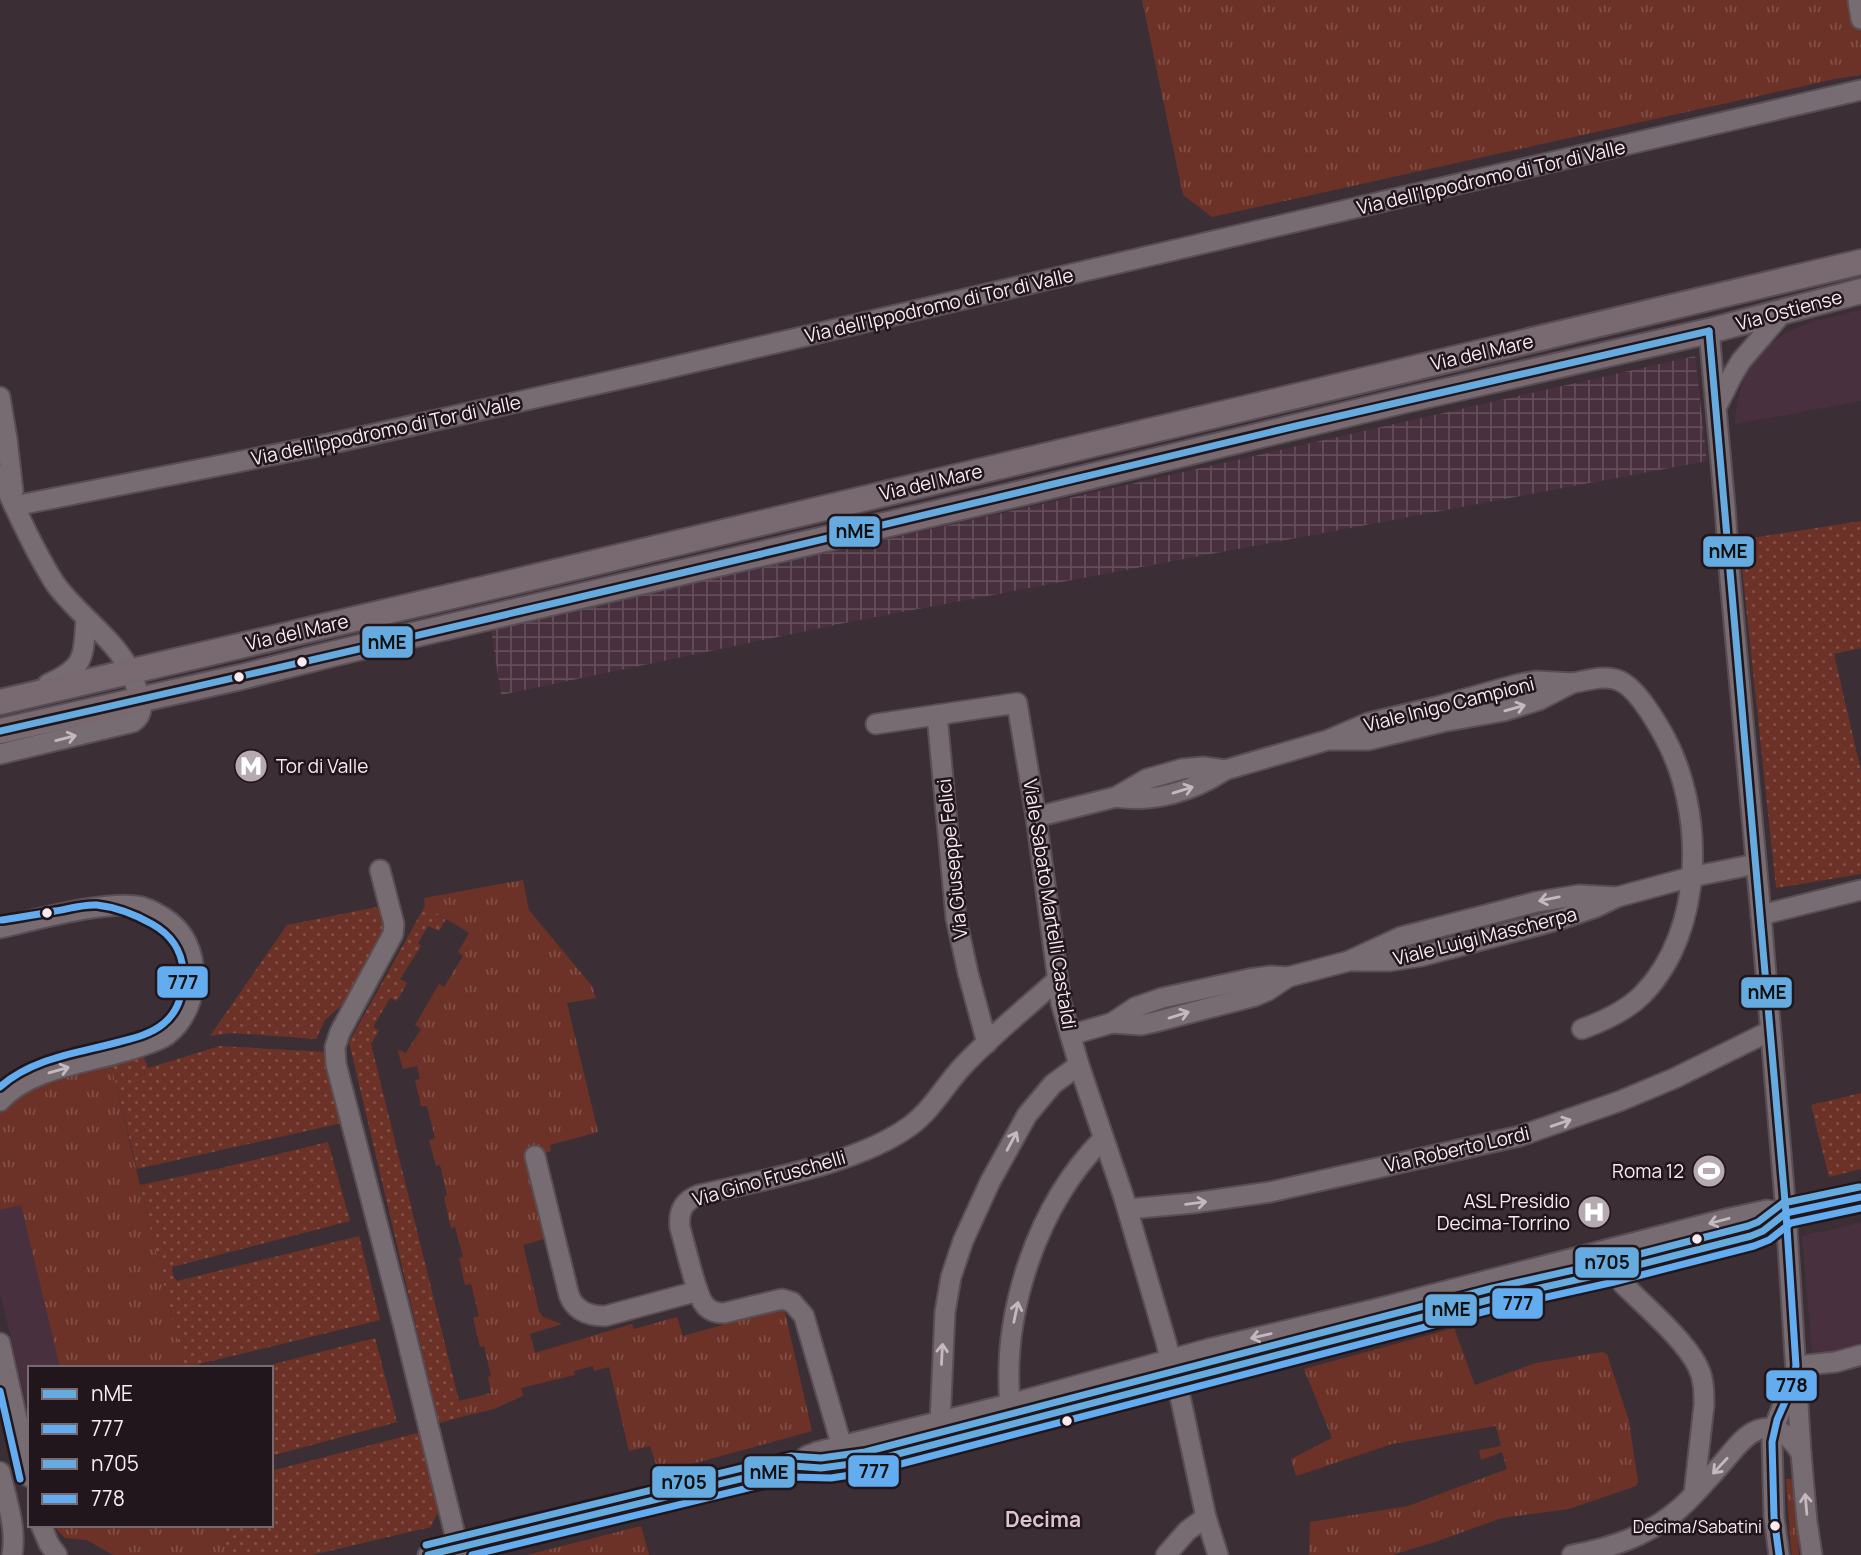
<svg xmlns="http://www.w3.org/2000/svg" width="1861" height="1555" font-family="Manrope,sans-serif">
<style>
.built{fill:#49303e}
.industrial{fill:url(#industrial-grid)}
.grass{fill:url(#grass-tufts)}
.park{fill:url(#park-dots)}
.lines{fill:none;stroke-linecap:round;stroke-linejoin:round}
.minor-casing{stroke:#594e54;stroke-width:23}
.major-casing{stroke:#594e54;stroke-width:28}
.minor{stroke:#766c71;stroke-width:19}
.major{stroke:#786a70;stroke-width:24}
.bus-1-casing{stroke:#20161b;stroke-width:12}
.bus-2-casing{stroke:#20161b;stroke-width:12}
.bus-3-casing{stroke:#20161b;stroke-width:12}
.bus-4-casing{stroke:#20161b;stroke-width:12}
.bus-1{stroke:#66abdf;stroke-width:7}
.bus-2{stroke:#63acef;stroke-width:7}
.bus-3{stroke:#66abdf;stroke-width:7}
.bus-4{stroke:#63acef;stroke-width:7}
.oneway{stroke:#c5b8be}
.bus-dot{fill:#faebf2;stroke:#20161b;stroke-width:2.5}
.labels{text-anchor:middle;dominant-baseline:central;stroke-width:5;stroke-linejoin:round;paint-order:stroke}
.bus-label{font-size:17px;fill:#faebf2;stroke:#20161b;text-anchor:end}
.street-label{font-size:19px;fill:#faebf2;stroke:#20161b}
.poi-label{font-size:19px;fill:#faebf2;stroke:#20161b;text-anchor:end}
.neighbourhood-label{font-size:21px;font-weight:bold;fill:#dec2d0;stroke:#20161b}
.line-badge{stroke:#20161b;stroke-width:2.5}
.pale-badge-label{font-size:19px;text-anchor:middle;font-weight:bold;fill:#111}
</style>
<defs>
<pattern id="industrial-grid" width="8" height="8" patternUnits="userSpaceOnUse" patternTransform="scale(1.75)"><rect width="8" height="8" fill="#49303e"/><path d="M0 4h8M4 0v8" fill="none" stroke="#644e5a"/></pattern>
<pattern id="grass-tufts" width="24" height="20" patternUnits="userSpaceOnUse" patternTransform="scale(1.75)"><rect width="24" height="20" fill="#6c3227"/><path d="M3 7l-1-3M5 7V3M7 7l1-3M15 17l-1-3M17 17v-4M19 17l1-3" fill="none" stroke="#825047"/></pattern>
<pattern id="park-dots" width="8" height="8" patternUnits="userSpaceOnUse" patternTransform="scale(1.75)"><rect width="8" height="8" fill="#6c3227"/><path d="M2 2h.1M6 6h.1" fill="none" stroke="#825047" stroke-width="1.8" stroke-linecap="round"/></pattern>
</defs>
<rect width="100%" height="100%" fill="#3b2f35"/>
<g class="built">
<polygon points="1861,310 1861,401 1735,424 1737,402 1744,378 1757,358 1767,346 1788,332 1814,321"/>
<polygon points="21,1205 60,1368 30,1368 30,1418 0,1292 0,1210"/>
<polygon points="1861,1223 1861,1345 1849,1353 1812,1352 1802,1236"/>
</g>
<polygon class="industrial" points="1695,356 1707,461 854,621 501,695 491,629"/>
<g class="grass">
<polygon points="1142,0 1861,0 1861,75 1835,79 1212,217 1183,195"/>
<polygon points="523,880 529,910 592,986 596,998 567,1003 598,1132 550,1145 551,1151 525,1158 544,1239 523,1245 539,1311 543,1317 562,1324 530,1334 535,1353 632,1324 634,1329 677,1317 683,1336 784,1308 812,1431 659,1473 650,1446 629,1451 609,1367 594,1371 593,1366 574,1371 575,1375 521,1388 523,1396 494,1409 465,1416 459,1401 491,1393 488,1377 491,1376 484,1346 480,1347 473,1318 479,1316 471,1284 465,1285 459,1258 463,1257 455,1227 451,1228 444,1197 447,1195 440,1165 436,1166 429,1140 435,1138 427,1106 421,1106 415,1080 420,1079 417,1066 403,1069 398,1052 399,1050 406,1053 421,1029 415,1025 439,984 444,987 463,956 458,952 469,933 425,906 424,898"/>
<path d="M111 1064 184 1368H60L21 1205 0 1210V1110C27 1081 74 1075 111 1064Z"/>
<polygon points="1454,1328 1475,1385 1536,1363 1602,1352 1607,1354 1629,1421 1638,1482 1636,1486 1569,1509 1502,1518 1435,1542 1392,1555 1309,1555 1310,1522 1408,1506 1507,1469 1502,1452 1481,1460 1479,1450 1501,1446 1496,1426 1392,1444 1296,1476 1291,1459 1332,1438 1304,1369"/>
<polygon points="1786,1479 1794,1479 1799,1555 1792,1555 1791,1549"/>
<polygon points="55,1525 219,1525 227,1555 113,1555 87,1540 65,1538 57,1530"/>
<polygon points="641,1526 649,1555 527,1555"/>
</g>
<g class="park">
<polygon points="1861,521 1861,648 1834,654 1861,771 1861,874 1776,888 1739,540"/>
<polygon points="382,906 387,923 384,935 346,1001 325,1020 316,1039 231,1033 210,1036 287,925"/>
<polygon points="425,906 446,919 439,931 428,926 418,943 421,946 400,979 407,983 397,1001 390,998 373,1027 379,1031 371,1044 459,1401 465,1416 439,1423 349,1042"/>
<polygon points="220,1046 327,1052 342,1123 137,1169 111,1064 142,1053 148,1068"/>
<polygon points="1861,1093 1861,1169 1829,1177 1811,1105"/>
<polygon points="328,1142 350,1221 172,1267 173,1276 177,1281 359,1236 380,1320 199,1364 200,1368 184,1368 140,1185 217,1169"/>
<polygon points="375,1338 397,1422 271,1456 271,1368 259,1368"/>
<polygon points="421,1432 438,1511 431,1527 312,1555 227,1555 219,1525 271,1525 271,1471"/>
</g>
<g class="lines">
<defs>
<g id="minor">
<polyline points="1858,0 1861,19"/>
<polyline points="1709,331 1725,507 1730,579 1761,915 1786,1213 1801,1453 1807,1522 1812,1555"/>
<polyline points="0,397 7,439 13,491"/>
<polyline points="1718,404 1732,376 1741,361 1784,311"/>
<path d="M0 475C17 512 33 548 54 582 75 613 117 640 131 673 134 679 136 686 138 693 142 705 144 714 133 722L0 754"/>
<polyline points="14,506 338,442 647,373 1861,90"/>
<path d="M1572 683C1586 681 1606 674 1620 681 1636 688 1654 718 1663 734 1705 809 1706 930 1642 995 1626 1011 1604 1021 1582 1029"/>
<path d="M48 684C86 667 83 657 86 619"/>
<polyline points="937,715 956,918 968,973 987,1043"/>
<polyline points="876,724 1017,703 1036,817 1061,1003 1079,1065 1124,1198 1166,1342 1180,1396 1206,1517 1218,1555"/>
<polyline points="1225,770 1328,740 1368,723 1436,707 1519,684 1536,681 1572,683 1539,700 1504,711 1442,722 1368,740 1328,740"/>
<path d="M1036 817 1116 797 1147 779 1182 769 1203 767 1225 770C1194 791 1153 803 1116 797"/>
<polyline points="380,870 394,924 393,934 340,1032 335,1047 336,1064 403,1323 458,1547"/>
<polyline points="1761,915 1861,890"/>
<path d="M0 928C36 920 108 899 142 907 152 910 162 916 170 922 186 935 193 954 194 974 195 997 185 1021 167 1035 157 1042 144 1045 132 1049 90 1063 31 1067 0 1101"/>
<polyline points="1354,961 1390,961 1422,956 1558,920 1596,907 1617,897 1691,877 1756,864"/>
<polyline points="1112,1023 1141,1025 1155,1022 1255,996 1267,991 1288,977"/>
<polyline points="1070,1035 1112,1023 1136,1007 1162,998 1249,979 1271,976 1288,977 1349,961 1401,937 1536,902 1579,895 1617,897"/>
<path d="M535 1156 569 1295C575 1311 589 1316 605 1316L698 1291"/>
<polyline points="1128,1209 1193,1203 1270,1192 1520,1136 1620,1101 1675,1078 1770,1031"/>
<path d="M1623 1284C1644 1305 1686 1341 1698 1367 1704 1379 1704 1392 1704 1405L1694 1494"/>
<polyline points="0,1343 30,1477"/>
<polyline points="1796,1366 1836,1362 1861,1355"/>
<path d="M1010 1404C1002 1312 1037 1205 1103 1139"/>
<polyline points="940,1423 945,1312 951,1277 963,1241 990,1182 1027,1115 1053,1084 1079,1065"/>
<path d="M842 1447 804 1316 792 1302 782 1299 724 1313C716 1313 709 1311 704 1304 696 1294 685 1244 680 1228 678 1212 683 1201 699 1195 762 1180 858 1164 910 1126 932 1110 945 1085 963 1066 992 1035 1026 1008 1057 980"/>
<path d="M793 1466C819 1471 841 1467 867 1462L1496 1298 1611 1272 1751 1236 1763 1231 1786 1213"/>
<path d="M0 1472C6 1498 17 1528 12 1555"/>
<polyline points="41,1525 49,1544 57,1555"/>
<polyline points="428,1555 793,1466 807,1456 817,1452 1010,1404 1208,1349 1376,1309 1726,1219 1767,1210 1786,1213 1861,1197"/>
<polyline points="1166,1555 1187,1531 1206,1517"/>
<path d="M1572 1555C1611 1548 1648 1536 1679 1509 1693 1497 1706 1481 1719 1467 1730 1455 1743 1435 1758 1430 1778 1423 1792 1439 1801 1453"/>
<polyline points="1779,1555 1774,1517 1772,1442 1773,1430 1793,1380"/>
</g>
<g id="major">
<polyline points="0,702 534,577 1861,262"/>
<polyline points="0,731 241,677 336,653 1026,492 1402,401 1709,331 1861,291"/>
</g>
</defs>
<use href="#minor" class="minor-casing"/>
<use href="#major" class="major-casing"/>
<use href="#minor" class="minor"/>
<use href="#major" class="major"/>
<defs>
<g id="bus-1">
<polyline points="1709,331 1786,1213"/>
<path d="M0 731C433 634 865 529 1296 426 1434 394 1571 363 1709 331"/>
<polyline points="428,1555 793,1466 821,1468 867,1462 1496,1298 1611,1272 1751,1236 1763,1231 1786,1213"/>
</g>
<g id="bus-2">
<path d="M0 1087C32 1058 78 1053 119 1042 134 1038 151 1034 163 1024 179 1011 184 991 183 971 182 950 170 934 152 924 136 915 115 907 97 905 82 904 69 909 55 911 37 915 19 917 2 920"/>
<polyline points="0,1391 20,1479"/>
<polyline points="472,1555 793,1477 831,1478 870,1472 1498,1308 1614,1282 1754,1246 1769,1240 1791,1223 1861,1208"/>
</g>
<polyline id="bus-3" points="426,1545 791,1456 821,1458 865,1452 1493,1288 1609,1262 1748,1226 1758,1222 1783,1203 1859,1187"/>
<g id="bus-4">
<polyline points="1786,1213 1861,1197"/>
<polyline points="1779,1555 1774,1517 1772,1442 1777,1420 1791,1388 1796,1366 1786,1213"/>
</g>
</defs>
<use href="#bus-1" class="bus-1-casing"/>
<use href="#bus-2" class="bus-2-casing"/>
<use href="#bus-3" class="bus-3-casing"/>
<use href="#bus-4" class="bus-4-casing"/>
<use href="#bus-1" class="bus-1"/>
<use href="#bus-2" class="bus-2"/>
<use href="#bus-3" class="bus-3"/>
<use href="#bus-4" class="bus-4"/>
</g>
<defs><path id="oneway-shaft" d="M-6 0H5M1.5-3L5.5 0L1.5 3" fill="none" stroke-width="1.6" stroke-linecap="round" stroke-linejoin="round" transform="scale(1.75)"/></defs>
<g class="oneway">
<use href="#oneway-shaft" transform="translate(1515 708) rotate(-16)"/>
<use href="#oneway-shaft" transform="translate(66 738) rotate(-14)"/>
<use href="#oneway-shaft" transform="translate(1183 790) rotate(-17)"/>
<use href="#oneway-shaft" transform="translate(1549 899) rotate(169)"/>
<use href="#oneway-shaft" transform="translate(1179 1015) rotate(-17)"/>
<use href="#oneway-shaft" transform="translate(59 1070) rotate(-16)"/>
<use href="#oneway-shaft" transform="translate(1561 1123) rotate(-19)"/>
<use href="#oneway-shaft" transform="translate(1012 1141) rotate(-62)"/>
<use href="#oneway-shaft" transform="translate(1196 1203) rotate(-7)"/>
<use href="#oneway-shaft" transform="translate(1719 1221) rotate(165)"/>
<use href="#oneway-shaft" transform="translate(1016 1312) rotate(-78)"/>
<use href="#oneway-shaft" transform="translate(1261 1336) rotate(167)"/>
<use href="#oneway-shaft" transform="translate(942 1354) rotate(-87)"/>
<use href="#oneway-shaft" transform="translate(1720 1466) rotate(133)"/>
<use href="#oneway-shaft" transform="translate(1806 1504) rotate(-95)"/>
</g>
<defs>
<symbol id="metro-disc" viewBox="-11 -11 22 22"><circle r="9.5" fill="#b7a9b0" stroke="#20161b"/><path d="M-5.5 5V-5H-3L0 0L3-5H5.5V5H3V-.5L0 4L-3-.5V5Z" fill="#fff"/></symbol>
<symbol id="stadium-disc" viewBox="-11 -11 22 22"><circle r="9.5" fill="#b7a9b0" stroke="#20161b"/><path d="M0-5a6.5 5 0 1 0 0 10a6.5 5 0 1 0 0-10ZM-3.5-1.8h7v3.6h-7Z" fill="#fff"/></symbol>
<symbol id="hospital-disc" viewBox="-11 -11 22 22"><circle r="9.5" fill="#b7a9b0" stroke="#20161b"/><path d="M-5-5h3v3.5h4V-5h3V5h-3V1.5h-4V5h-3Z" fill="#fff"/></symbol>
</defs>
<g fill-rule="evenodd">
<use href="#metro-disc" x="232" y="747" width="38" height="38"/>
<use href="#stadium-disc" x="1690" y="1152" width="38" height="38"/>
<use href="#hospital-disc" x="1575" y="1193" width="38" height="38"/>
</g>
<g class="bus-dot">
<circle cx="302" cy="662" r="6"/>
<circle cx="239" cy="677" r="6"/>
<circle cx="47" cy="913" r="6"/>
<circle cx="1697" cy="1239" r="6"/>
<circle cx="1067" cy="1421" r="6"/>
<circle cx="1775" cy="1526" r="6"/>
</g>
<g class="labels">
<g class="bus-label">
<text x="1762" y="1526">Decima/Sabatini</text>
</g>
<g class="street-label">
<text transform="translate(1491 177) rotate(-13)">Via dell'Ippodromo di Tor di Valle</text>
<text transform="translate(939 305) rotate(-13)">Via dell'Ippodromo di Tor di Valle</text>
<text transform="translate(1789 310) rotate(-15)">Via Ostiense</text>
<text transform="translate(1482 352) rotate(-13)">Via del Mare</text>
<text transform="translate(386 430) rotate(-12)">Via dell'Ippodromo di Tor di Valle</text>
<text transform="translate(931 482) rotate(-13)">Via del Mare</text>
<text transform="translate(297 632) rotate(-13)">Via del Mare</text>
<text transform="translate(1449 704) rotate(-14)">Viale Inigo Campioni</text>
<text transform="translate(952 859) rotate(-96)">Via Giuseppe Felici</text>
<text transform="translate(1050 904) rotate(81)">Viale Sabato Martelli Castaldi</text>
<text transform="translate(1485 936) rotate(-14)">Viale Luigi Mascherpa</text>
<text transform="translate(1457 1149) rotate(-13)">Via Roberto Lordi</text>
<text transform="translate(769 1178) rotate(-16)">Via Gino Fruschelli</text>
</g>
<g class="poi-label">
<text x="276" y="766" text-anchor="start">Tor di Valle</text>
<text x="1684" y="1171">Roma 12</text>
<text x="1570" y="1201">ASL Presidio<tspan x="1570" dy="22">Decima-Torrino</tspan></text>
</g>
<g class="neighbourhood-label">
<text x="1043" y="1519">Decima</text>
</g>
</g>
<g class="line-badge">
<rect x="828" y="515" width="53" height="33" rx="7" fill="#66abdf"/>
<rect x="1702" y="535" width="53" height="33" rx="7" fill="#66abdf"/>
<rect x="361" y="625" width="53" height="34" rx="7" fill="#66abdf"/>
<rect x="156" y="965" width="53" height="34" rx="7" fill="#63acef"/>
<rect x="1740" y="976" width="53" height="33" rx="7" fill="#66abdf"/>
<rect x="1574" y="1246" width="66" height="33" rx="7" fill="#66abdf"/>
<rect x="1491" y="1287" width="53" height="33" rx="7" fill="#63acef"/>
<rect x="1424" y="1293" width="54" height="34" rx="7" fill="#66abdf"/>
<rect x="1765" y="1369" width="53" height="33" rx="7" fill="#63acef"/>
<rect x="847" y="1454" width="53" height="34" rx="7" fill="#63acef"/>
<rect x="743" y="1455" width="53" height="34" rx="7" fill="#66abdf"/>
<rect x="651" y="1465" width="66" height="34" rx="7" fill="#66abdf"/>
</g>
<g class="pale-badge-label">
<text x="855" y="538">nME</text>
<text x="1728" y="558">nME</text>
<text x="387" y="649">nME</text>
<text x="183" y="989">777</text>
<text x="1767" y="999">nME</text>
<text x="1607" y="1269">n705</text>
<text x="1518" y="1310">777</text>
<text x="1451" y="1316">nME</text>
<text x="1792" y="1392">778</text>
<text x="874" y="1478">777</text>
<text x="769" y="1479">nME</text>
<text x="684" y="1489">n705</text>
</g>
<rect x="28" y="1366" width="245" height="161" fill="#20161b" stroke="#776b71" stroke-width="2"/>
<rect x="42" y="1389" width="35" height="10" fill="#66abdf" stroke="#776b71" stroke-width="2"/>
<text x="91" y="1401" font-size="21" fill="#faebf2">nME</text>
<rect x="42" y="1424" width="35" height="10" fill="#63acef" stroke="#776b71" stroke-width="2"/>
<text x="91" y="1436" font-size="21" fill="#faebf2">777</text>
<rect x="42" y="1459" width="35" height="10" fill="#66abdf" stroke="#776b71" stroke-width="2"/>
<text x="91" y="1471" font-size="21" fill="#faebf2">n705</text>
<rect x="42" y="1494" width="35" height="10" fill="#63acef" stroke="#776b71" stroke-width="2"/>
<text x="91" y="1506" font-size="21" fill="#faebf2">778</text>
</svg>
